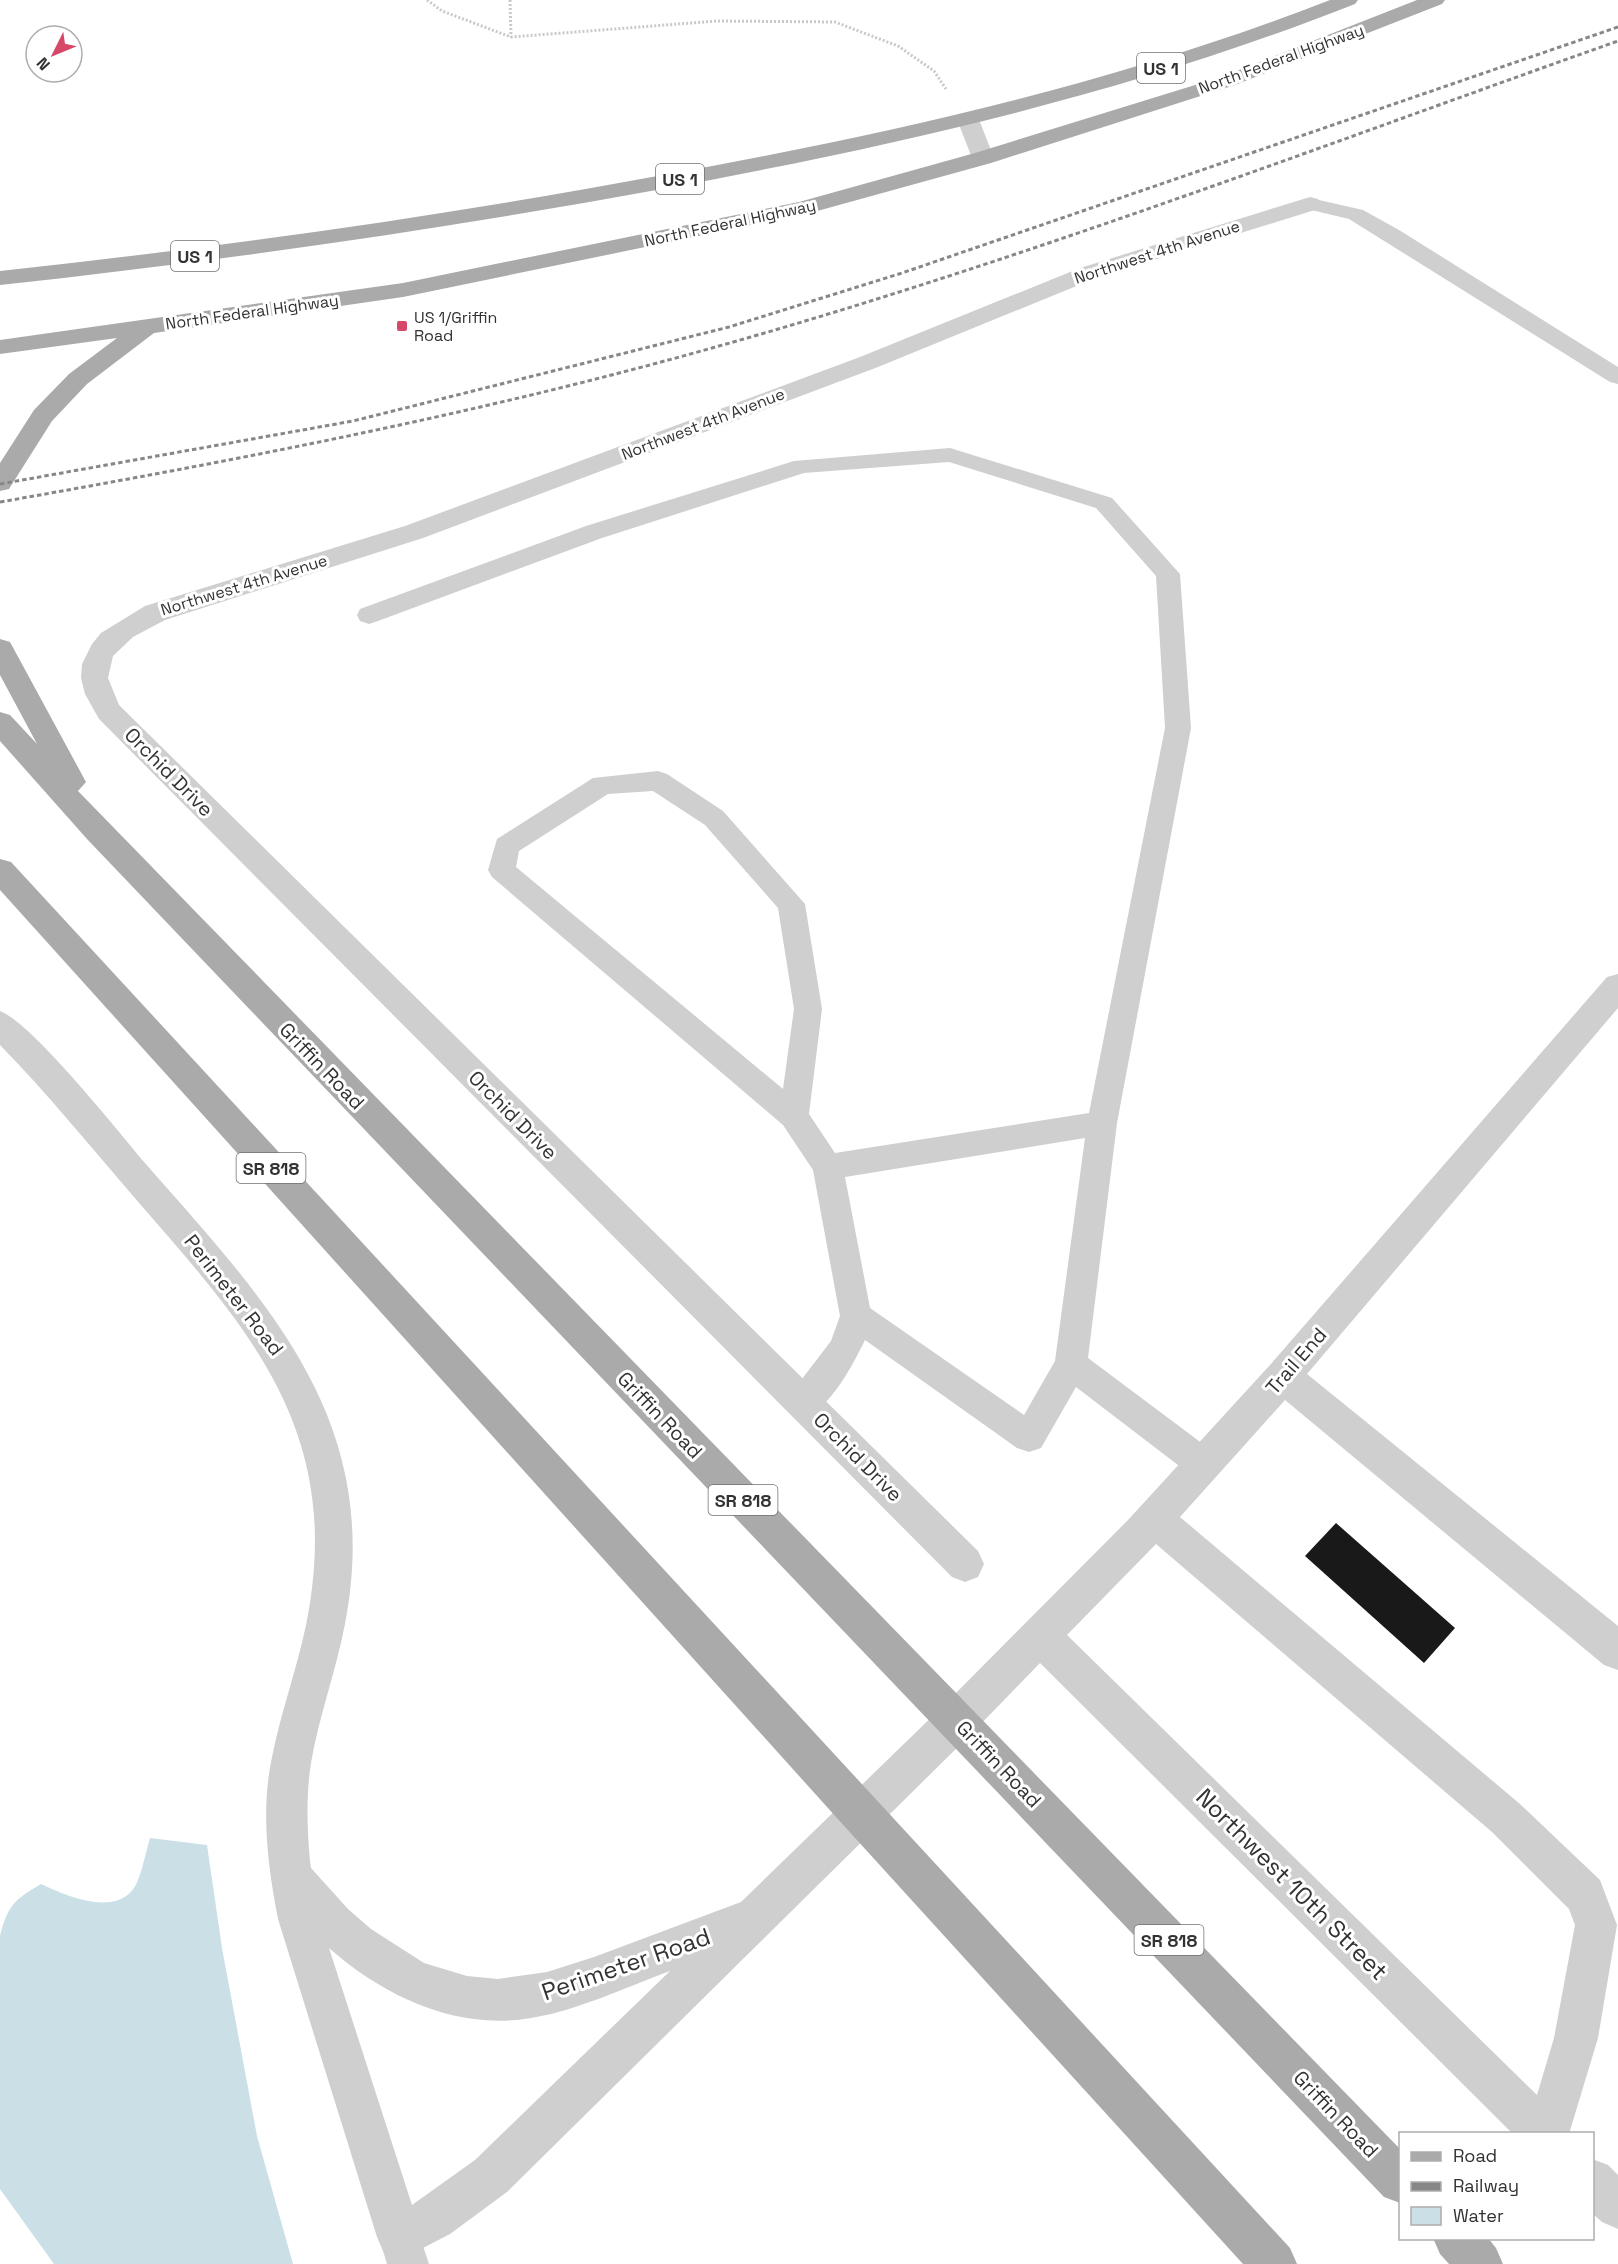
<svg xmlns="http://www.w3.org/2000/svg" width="1618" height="2264" font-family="'Space Grotesk',sans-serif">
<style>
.water{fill:#cbe0e6}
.building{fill:#191919}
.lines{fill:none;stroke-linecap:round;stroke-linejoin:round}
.path{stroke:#c9c9c9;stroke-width:3;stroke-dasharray:2 2;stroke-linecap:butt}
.service{fill:#cfcfcf;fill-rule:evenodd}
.minor{fill:#cfcfcf;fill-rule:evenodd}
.tertiary{fill:#cfcfcf;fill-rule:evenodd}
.primary{fill:#aaa;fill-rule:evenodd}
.rail{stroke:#878787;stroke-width:3;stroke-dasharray:4.5 3;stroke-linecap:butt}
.poi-dot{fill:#d54867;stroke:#fff;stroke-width:2}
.labels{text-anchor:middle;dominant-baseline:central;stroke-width:6;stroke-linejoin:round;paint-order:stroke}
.far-street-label{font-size:16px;fill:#323232;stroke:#fff}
.far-poi-label{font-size:16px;fill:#323232;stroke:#fff;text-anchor:start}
.shield{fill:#fff;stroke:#707070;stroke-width:1.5}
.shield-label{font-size:18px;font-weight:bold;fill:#323232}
.street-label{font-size:20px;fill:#323232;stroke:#fff}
.near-street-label{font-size:24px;fill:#323232;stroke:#fff}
</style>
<rect width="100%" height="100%" fill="#fff"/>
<path class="water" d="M150 1838 207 1845 222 1948 257 2136 293 2264H54L0 2189V1936C8 1905 14 1900 41 1884 64 1895 114 1917 134 1888 141 1878 146 1851 150 1838Z"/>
<polygon class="building" points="1336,1523 1455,1628 1424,1663 1305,1556"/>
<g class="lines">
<g class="path">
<polyline points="427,0 442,11 511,37 717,21 835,22 898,46 934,71 946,89"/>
<polyline points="510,0 511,37"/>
</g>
<g class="service">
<polygon points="1310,198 1363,210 1399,230 1618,367 1618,384 1610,382 1349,219 1303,208 1300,204 1303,200"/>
<path d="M950 448 1112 498 1180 574 1191 728 1117 1123 1088 1358 1215 1453 1220 1464 1215 1475 1203 1480 1191 1475 1076 1387 1041 1448 1029 1452 1017 1448 865 1340C853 1365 830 1408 804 1418L792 1414 788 1403 792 1392 831 1341 840 1316 813 1170 783 1125 492 877 488 870 497 839 593 778 658 771 667 774 723 811 805 904 822 1009 809 1114 835 1153 1089 1113 1165 728 1156 576 1096 508 949 462 804 473 602 538 378 621 369 624 360 621 357 615 360 609 586 526 794 461ZM653 791 705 825 778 908 794 1009 783 1089 516 867 519 851 608 794ZM1085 1138 1055 1361 1024 1415 870 1308 845 1177Z"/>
<polygon points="400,2216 415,2222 429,2264 387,2264 379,2237 385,2222"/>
</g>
<g class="minor">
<polygon points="969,116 977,117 980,122 994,158 991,163 975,163 972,158 958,122 961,117"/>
<polygon points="1310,197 1318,199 1321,204 1318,209 1096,278 878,367 423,538 165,620 133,637 113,656 108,678 119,705 978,1551 984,1564 978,1577 965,1582 952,1577 99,719 85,694 81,678 82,664 92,644 101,633 145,606 405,526 860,357 1080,268"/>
<path d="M1618 974V1008L1307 1374 1618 1626V1670L1604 1665 1285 1400 1180 1517 1520 1804 1600 1880 1617 1925 1598 2038 1569 2134H1513L1040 1663 971 1734 957 1740 943 1734 937 1720 943 1706 1128 1520 1270 1365 1607 977ZM1156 1544 1492 1832 1569 1909 1575 1925 1554 2038 1537 2095 1067 1635Z"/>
<polygon points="1592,2159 1608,2165 1618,2175 1618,2229 1602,2222 1592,2213"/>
</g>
<path class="tertiary" d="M0 1011C31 1022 119 1132 145 1163 268 1303 384 1421 345 1624 336 1671 319 1716 311 1763 306 1795 307 1828 310 1861L311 1868 348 1909 371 1929 424 1963 467 1976 498 1979 547 1972 594 1957 741 1902 943 1706 957 1700 971 1706 977 1720 971 1734 507 2192 450 2234 400 2260 384 2253 377 2237 278 1919C268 1867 261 1814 271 1762 281 1708 302 1657 310 1603 338 1422 243 1323 134 1197 90 1146 47 1093 0 1045ZM329 1948C383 1996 457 2031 531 2018 579 2010 624 1988 670 1971L475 2160 412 2205Z"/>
<g class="primary">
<path d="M1330 0H1358L1355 4C1130 93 900 145 662 189 443 229 222 261 0 285V271C222 247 443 216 663 175 890 134 1114 84 1330 0Z"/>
<polygon points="1417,0 1445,0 1442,4 1235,85 991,163 810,213 403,297 154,333 87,384 52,421 9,489 0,491 0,463 34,410 69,374 117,338 0,354 0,340 403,283 799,202 975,153 1221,77"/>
<polygon points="0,639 10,642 86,782 78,791 1400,2149 1400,2203 1384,2197 87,839 0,741 0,712 10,715 37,744 0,675"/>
<polygon points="0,859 11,862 1290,2248 1297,2264 1243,2264 846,1828 0,890"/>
<polygon points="1433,2238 1488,2238 1496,2248 1503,2264 1449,2264 1440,2254"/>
</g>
<g class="rail">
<polyline points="0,484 353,421 729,327 902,273 1618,27"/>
<path d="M0 502C239 460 477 414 712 348 1019 262 1318 147 1618 41"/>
</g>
</g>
<rect class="poi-dot" x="396" y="320" width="12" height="12" rx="3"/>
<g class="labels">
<g class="far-street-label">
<text transform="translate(1281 59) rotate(-20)">North Federal Highway</text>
<text transform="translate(730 223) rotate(-12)">North Federal Highway</text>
<text transform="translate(1157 252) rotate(-18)">Northwest 4th Avenue</text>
<text transform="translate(252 312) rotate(-8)">North Federal Highway</text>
<text transform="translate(703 424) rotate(-21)">Northwest 4th Avenue</text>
<text transform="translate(244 585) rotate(-17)">Northwest 4th Avenue</text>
</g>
<g class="far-poi-label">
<text x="414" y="317">US 1/Griffin<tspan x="414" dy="18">Road</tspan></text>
</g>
<g class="shield">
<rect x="1137" y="53" width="48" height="30" rx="4.5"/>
<rect x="656" y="164" width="48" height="30" rx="4.5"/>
<rect x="171" y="241" width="48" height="30" rx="4.5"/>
<rect x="236.5" y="1153" width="69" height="30" rx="4.5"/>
<rect x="708.5" y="1485" width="69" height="30" rx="4.5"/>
<rect x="1134.5" y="1925" width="69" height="30" rx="4.5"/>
</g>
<g class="shield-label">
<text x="1161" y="68">US 1</text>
<text x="680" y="179">US 1</text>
<text x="195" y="256">US 1</text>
<text x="271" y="1168">SR 818</text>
<text x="743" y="1500">SR 818</text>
<text x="1169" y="1940">SR 818</text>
</g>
<g class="street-label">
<text transform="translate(169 772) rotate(45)">Orchid Drive</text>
<text transform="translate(322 1066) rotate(46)">Griffin Road</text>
<text transform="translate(513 1115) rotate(45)">Orchid Drive</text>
<text transform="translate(234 1295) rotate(52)">Perimeter Road</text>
<text transform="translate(1296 1361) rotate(-49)">Trail End</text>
<text transform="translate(660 1415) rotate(46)">Griffin Road</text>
<text transform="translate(858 1457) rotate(45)">Orchid Drive</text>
<text transform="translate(999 1764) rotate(46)">Griffin Road</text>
<text transform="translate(1336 2114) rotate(46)">Griffin Road</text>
</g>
<g class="near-street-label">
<text transform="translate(1292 1884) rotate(45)">Northwest 10th Street</text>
<text transform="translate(626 1964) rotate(-19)">Perimeter Road</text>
</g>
</g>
<rect x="1399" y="2132" width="195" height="108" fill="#ffffff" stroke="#adadad" stroke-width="1.5"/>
<rect x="1411" y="2152" width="30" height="9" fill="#aaaaaa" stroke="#adadad" stroke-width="1.5"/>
<text x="1453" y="2162" font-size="18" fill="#323232">Road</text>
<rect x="1411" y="2182" width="30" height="9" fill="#878787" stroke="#adadad" stroke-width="1.5"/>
<text x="1453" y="2192" font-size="18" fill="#323232">Railway</text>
<rect x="1411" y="2207" width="30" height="18" fill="#cbe0e6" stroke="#adadad" stroke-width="1.5"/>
<text x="1453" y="2222" font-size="18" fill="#323232">Water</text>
<g transform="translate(54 54) rotate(227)"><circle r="28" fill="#ffffff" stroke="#adadad" stroke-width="1.5"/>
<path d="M0-4.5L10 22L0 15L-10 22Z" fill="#d54867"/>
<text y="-9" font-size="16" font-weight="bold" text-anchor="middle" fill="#323232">N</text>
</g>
</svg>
